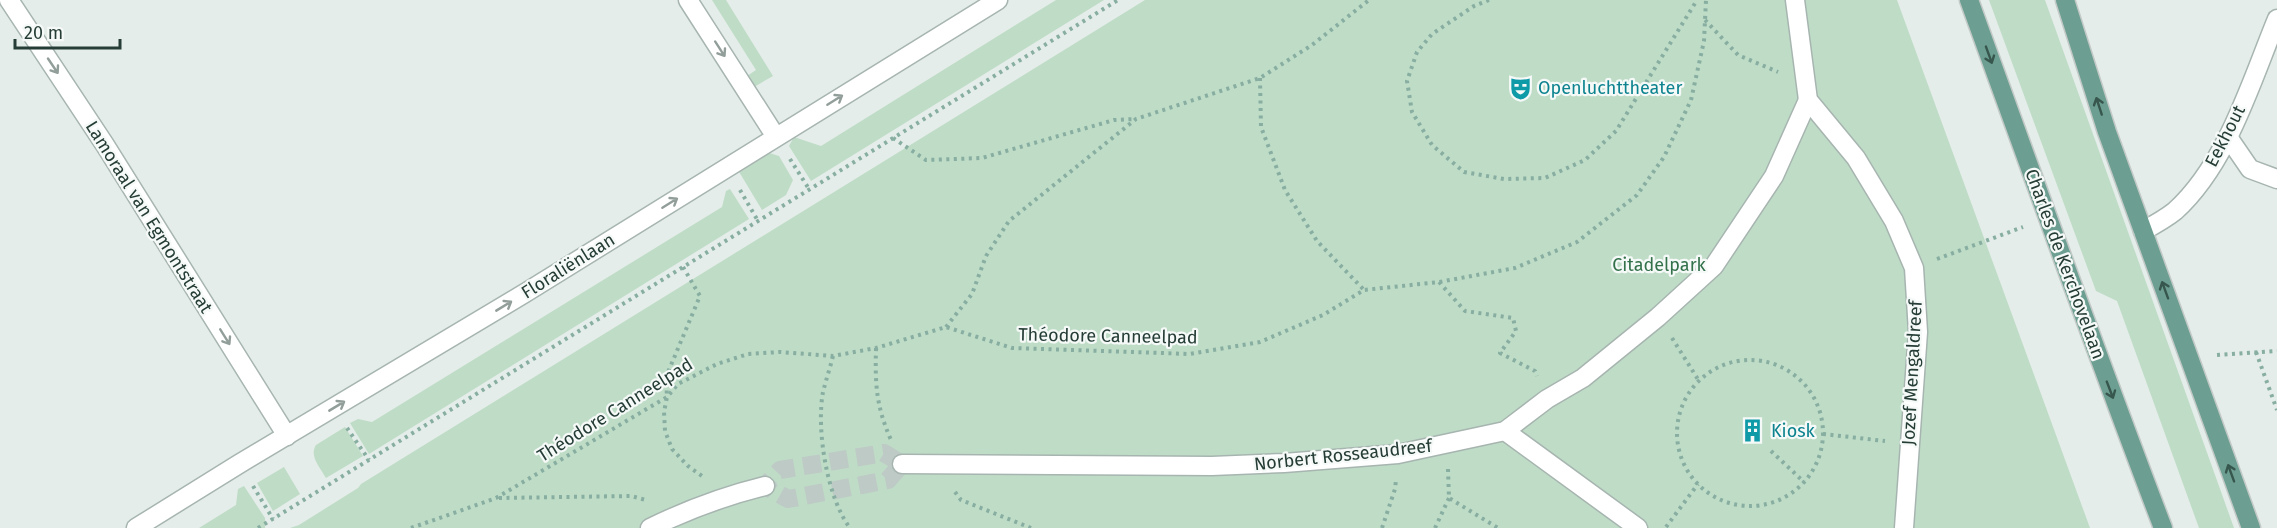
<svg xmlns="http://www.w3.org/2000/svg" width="2277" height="528" font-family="'Fira Sans',sans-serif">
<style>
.green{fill:#bfdcc7}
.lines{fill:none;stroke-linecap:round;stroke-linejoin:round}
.pedestrian-tunnel{stroke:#becac5;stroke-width:18;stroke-dasharray:18 9;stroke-linecap:butt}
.service-casing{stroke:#a7b5b0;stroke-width:21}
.pedestrian-casing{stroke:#a7b5b0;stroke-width:21}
.minor-casing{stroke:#a7b5b0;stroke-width:21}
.primary-casing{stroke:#c2c9c7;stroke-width:21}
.path{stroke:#87aea1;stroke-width:4;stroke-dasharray:3 4.5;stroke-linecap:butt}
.service{stroke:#fff;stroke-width:18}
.pedestrian{stroke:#fff;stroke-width:18}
.minor{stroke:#fff;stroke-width:18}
.primary{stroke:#6c9f91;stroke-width:18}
.oneway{stroke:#929e9a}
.oneway2{stroke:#37564d}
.labels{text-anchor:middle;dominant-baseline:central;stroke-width:4.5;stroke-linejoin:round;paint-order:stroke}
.culture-label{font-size:18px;fill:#0d838f;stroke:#f5f9f7;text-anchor:start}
.street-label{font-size:18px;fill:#253d36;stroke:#f5f9f7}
.park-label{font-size:18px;fill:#32714a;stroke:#f5f9f7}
</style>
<rect width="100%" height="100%" fill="#e4ede9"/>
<g class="green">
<polygon points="712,0 726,0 773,76 754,87 747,76 756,70"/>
<polygon points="1056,0 1104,0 811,181 789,146 794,137 821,146"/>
<polygon points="1145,0 1897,0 2090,528 290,528 299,525 358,488 361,484"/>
<polygon points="1989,0 2045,0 2234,528 2199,528 2117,301 2096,291"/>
<polygon points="766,152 779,156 793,180 786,195 762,210 738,170"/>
<polygon points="730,189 749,219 369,454 350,423 358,419 372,422 722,207 726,191"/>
<path d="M345 427 363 456 326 478C320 467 309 456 316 445Z"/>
<polygon points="284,467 300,494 273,511 257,483"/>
<polygon points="244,486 265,518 265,528 199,528 236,505 238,489"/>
</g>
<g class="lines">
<polygon class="pedestrian-tunnel" points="884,453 902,464 888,480 788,499 765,486 780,470"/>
<defs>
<polyline id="service" points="2228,137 2250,169 2277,179"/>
<g id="pedestrian">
<polyline points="1795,0 1808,100 1856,158 1894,221 1914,268 1918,332 1904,528"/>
<polyline points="1505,431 1638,528"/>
<polyline points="902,464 1212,466 1284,463 1398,454 1505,431 1547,399 1583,378 1658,317 1714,266 1774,176 1808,100"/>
<path d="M650 528C687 510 724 496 765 486"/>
</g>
<g id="minor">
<polyline points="9,0 105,145 287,436"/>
<polyline points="688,0 776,137"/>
<path d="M2143 231C2154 225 2165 219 2175 211 2227 164 2251 82 2277 19"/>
<polyline points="136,528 239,464 525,293 998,0"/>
</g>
<g id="primary">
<path d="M1969 0C2033 176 2096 353 2163 528"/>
<polyline points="2065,0 2107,132 2251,528"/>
</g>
</defs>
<use href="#service" class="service-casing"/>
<use href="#pedestrian" class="pedestrian-casing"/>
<use href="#minor" class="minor-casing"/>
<use href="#primary" class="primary-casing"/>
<g class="path">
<polyline points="1489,0 1474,6 1432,34 1417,52 1407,81 1412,112 1432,145 1464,172 1504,179 1545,178 1585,160 1616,131 1697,0"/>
<polyline points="1705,20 1738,55 1778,72"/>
<polyline points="1260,78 1261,127 1285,190 1317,241 1364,290"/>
<polyline points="893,138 926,160 982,158 1114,120 1135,119"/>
<polyline points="790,159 809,189"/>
<polyline points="740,190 758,221"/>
<polyline points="1937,259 2023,227"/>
<polyline points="683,267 700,296 666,377 667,397 664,412 665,431 672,449 688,466 702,476"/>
<polyline points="1439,282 1465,311 1513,318 1516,331 1500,353 1535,371 1537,376"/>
<polyline points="946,327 972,294 986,256 1009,221 1136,119 1260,78 1312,45 1369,0"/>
<polyline points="1672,338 1699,381"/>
<path d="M876 348C875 384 876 406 891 440"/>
<polyline points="2256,352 2277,410"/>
<polyline points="2217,355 2277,351"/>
<path d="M833 356C830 368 826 380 823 392 816 429 827 498 850 528"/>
<circle cx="1750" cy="433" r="73"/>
<polyline points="347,428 369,460"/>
<polyline points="1823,434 1885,441"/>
<polyline points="1771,451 1804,482"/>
<polyline points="1448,469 1449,498 1498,528"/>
<polyline points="253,486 273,519"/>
<polyline points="955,492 961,500 1031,528"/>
<polyline points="499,498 631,496 646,500"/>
<polyline points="1666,527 1698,484"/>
<polyline points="258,528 1118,0"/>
<polyline points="411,528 496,498 667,397 678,384 717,364 748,354 780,352 833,356 876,348 946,327 1012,348 1190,354 1260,342 1323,315 1364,290 1439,282 1515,268 1577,242 1637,195 1664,157 1691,100 1704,41 1706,0"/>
<polyline points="1382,528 1395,489 1396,480"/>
<polyline points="1435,528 1449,498"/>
</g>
<use href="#service" class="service"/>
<use href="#pedestrian" class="pedestrian"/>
<use href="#minor" class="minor"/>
<use href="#primary" class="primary"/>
</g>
<defs><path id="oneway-shaft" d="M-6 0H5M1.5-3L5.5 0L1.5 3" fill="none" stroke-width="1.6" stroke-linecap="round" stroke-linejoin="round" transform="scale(1.5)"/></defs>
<g class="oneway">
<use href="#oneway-shaft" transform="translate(720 49) rotate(57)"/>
<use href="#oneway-shaft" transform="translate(53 66) rotate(56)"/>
<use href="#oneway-shaft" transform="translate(835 100) rotate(-32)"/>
<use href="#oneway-shaft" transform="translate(670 203) rotate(-32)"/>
<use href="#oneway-shaft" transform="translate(504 306) rotate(-31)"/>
<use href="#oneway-shaft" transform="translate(225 337) rotate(58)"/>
<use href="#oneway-shaft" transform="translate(337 406) rotate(-31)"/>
</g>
<g class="oneway2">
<use href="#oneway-shaft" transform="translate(1989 55) rotate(70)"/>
<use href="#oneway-shaft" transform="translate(2099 106) rotate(-108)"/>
<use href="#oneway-shaft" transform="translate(2165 290) rotate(-110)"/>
<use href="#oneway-shaft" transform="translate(2110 390) rotate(69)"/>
<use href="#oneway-shaft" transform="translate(2231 473) rotate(-110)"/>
</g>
<defs>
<symbol id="theatre-bare" viewBox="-9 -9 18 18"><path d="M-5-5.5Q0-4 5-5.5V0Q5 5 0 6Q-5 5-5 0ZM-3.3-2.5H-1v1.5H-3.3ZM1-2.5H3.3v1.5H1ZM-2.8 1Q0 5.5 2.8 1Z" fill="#0f9aa8" stroke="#f5f9f7" stroke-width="2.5" paint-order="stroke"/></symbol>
<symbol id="building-bare" viewBox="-9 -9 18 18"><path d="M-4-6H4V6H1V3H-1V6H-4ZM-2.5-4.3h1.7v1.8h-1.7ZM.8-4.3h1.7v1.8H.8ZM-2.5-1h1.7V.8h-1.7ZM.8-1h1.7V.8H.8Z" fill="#0f9aa8" stroke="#f5f9f7" stroke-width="2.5" paint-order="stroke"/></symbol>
</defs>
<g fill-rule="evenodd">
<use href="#theatre-bare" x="1504" y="72" width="33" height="33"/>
<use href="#building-bare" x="1736" y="414" width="33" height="33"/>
</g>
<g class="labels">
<g class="culture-label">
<text x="1538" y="88">Openluchttheater</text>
<text x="1771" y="431">Kiosk</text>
</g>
<g class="street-label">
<text transform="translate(2225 136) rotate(-63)">Eekhout</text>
<text transform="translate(149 217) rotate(58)">Lamoraal van Egmontstraat</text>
<text transform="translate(2065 264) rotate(70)">Charles de Kerchovelaan</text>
<text transform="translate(568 266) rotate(-32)">Floraliënlaan</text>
<text transform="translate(1108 336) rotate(1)">Théodore Canneelpad</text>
<text transform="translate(1912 373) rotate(-87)">Jozef Mengaldreef</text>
<text transform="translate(615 410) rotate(-32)">Théodore Canneelpad</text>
<text transform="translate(1343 455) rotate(-6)">Norbert Rosseaudreef</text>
</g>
<g class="park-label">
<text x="1659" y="265">Citadelpark</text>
</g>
</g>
<path d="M15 39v9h105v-9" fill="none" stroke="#253d36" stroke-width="3"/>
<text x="24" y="39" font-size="18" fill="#253d36" stroke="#f5f9f7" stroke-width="4.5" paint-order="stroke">20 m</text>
</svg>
